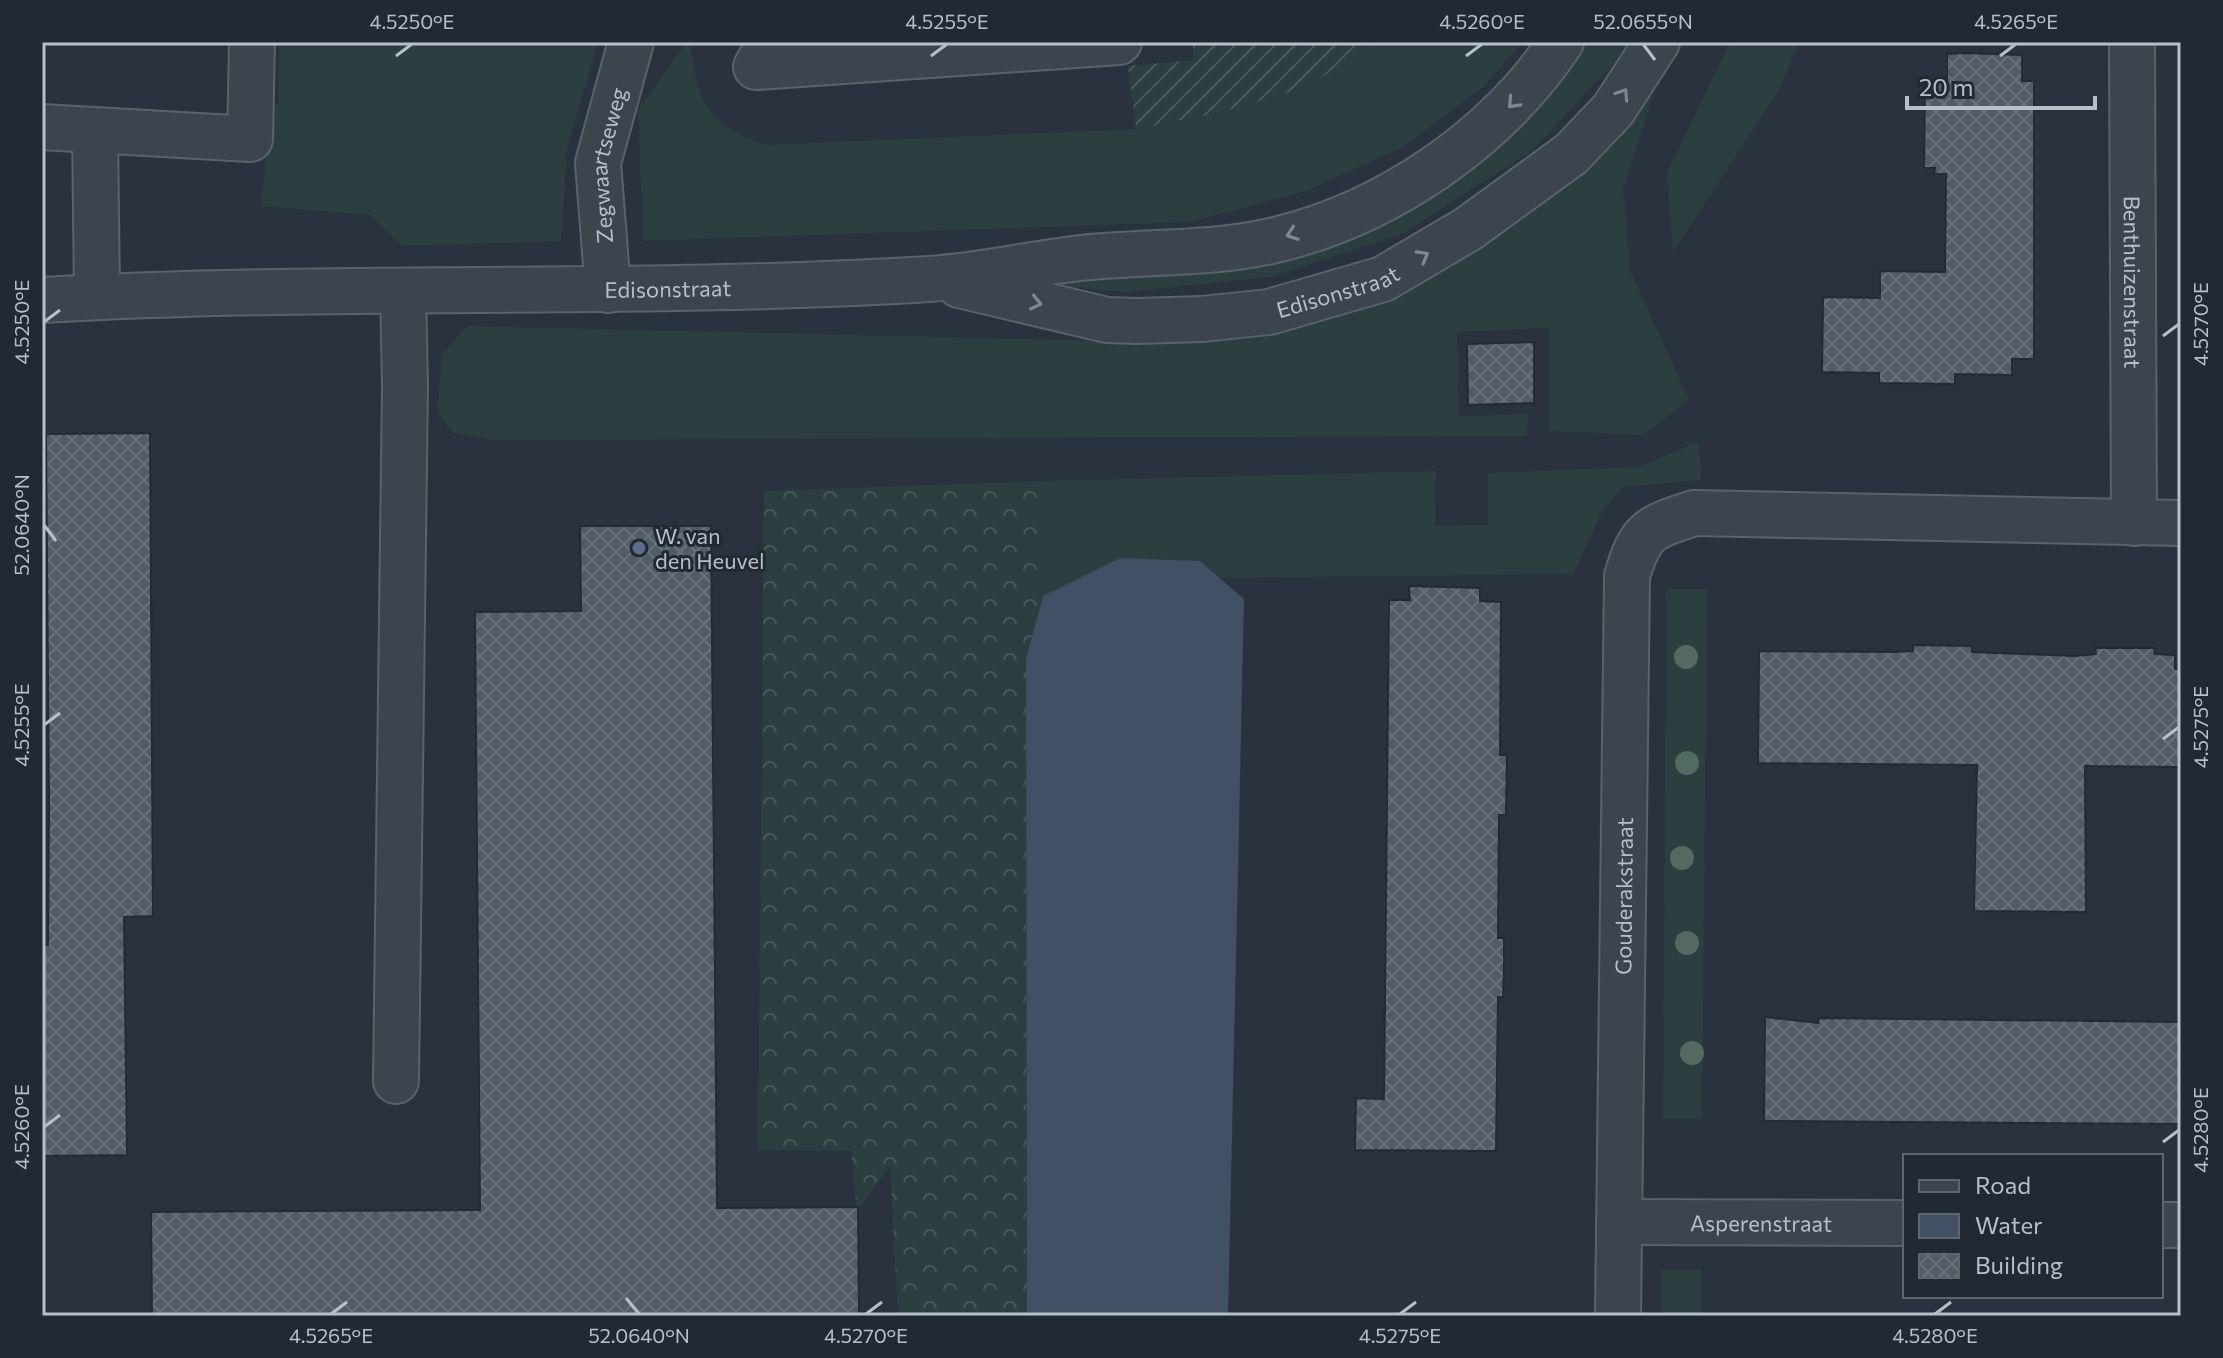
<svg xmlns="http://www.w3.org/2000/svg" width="2223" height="1358" font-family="Commissioner,sans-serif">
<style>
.grass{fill:#2b3f40}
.forest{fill:url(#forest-crowns)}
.garden{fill:url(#garden-furrows)}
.water{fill:#415065}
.building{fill:url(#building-cross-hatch);stroke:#232b35;stroke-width:2}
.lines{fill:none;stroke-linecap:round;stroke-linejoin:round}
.minor-casing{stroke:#5a626b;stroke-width:48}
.minor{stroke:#3c444e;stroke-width:44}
.tree{fill:#526a5f}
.oneway{stroke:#818891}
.ticks{fill:none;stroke:#b9bfc8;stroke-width:3}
.service-dot{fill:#5c6f8a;stroke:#212933;stroke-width:3}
.labels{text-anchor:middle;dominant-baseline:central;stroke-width:6;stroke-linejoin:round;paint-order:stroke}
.street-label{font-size:22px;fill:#b9bfc8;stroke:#212933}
.poi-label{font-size:22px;fill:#b9bfc8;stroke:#212933;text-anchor:start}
.neatline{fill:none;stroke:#b9bfc8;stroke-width:3}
.ticks-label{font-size:20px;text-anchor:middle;fill:#b9bfc8}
</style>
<defs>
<pattern id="forest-crowns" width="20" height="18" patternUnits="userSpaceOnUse" patternTransform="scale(2)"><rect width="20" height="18" fill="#2b3f40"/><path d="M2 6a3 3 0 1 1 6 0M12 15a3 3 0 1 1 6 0" fill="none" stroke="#48595a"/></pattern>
<pattern id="garden-furrows" width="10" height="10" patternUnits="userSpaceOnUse" patternTransform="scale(2)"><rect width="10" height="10" fill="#2b3f40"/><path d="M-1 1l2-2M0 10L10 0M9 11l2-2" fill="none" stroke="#48595a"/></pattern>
<pattern id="building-cross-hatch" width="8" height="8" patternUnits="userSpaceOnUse" patternTransform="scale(2)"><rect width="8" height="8" fill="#525b68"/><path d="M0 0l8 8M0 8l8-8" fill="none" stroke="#69717c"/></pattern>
</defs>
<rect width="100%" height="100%" fill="#29323e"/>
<g class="grass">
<polygon points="279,42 598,42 567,148 561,241 402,246 370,215 261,206 270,111 278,103"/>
<path d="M687 42C693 50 693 66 696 78 703 116 731 133 765 145L1136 129 1222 112 1304 88 1380 42H1523L1483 87 1403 147 1306 191 1190 222 643 241 638 110Z"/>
<polygon points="1581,42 1628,42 1613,64 1533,150 1402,234 1272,277 1126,292 1021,283 1266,257"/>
<polygon points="1730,42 1800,42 1778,92 1673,252 1667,173"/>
<polygon points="1654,94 1623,188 1630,270 1689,400 1643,435 1549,431 1549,328 1457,332 1459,416 1528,414 1527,436 495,440 453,433 438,413 441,355 468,326 1114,341 1262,330 1625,116"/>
<polygon points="1699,441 1701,480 1623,487 1603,510 1573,574 1220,578 1200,561 1120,558 1043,596 1043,481 1436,471 1435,526 1488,525 1488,473 1639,467"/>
<polygon points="1666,589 1707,589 1702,1119 1663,1119"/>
<rect x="1661" y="1270" width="40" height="46"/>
</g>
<polygon class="forest" points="1043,481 1043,596 1026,659 1027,1316 898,1316 890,1167 857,1211 851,1151 758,1150 764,491"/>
<polygon class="garden" points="1193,42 1380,42 1304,88 1222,112 1136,129 1128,66 1193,60"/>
<polygon class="water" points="1120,558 1200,561 1244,599 1228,1316 1027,1316 1026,659 1043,596"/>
<g class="building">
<polygon points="1964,53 2022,55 2022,81 2034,81 2034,359 2012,359 2012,375 1955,374 1955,384 1879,383 1879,373 1822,372 1823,297 1880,298 1880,271 1945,272 1946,174 1934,174 1935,168 1924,168 1925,86 1947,80 1947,54"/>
<polygon points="1534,342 1534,403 1468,405 1467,344"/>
<polygon points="150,433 153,916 124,917 127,1155 42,1156 42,945 48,945 49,804 46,434"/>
<polygon points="580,526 711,526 717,1208 858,1207 859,1316 152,1316 151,1212 480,1210 475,612 581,611"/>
<polygon points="1409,586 1480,588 1480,601 1501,602 1500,755 1507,755 1506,815 1499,815 1498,938 1504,938 1504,968 1503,997 1498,997 1496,1151 1355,1150 1356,1098 1384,1099 1389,600 1410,600"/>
<polygon points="1913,645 1972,646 1972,652 2075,656 2096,654 2095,648 2154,648 2155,654 2175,655 2175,669 2181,669 2181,767 2085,766 2086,912 1974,911 1977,765 1758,763 1759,651 1893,652 1913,651"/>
<polygon points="1765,1017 1818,1023 1819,1018 2181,1022 2181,1124 1764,1121"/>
</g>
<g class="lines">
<defs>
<g id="minor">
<polyline points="770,42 756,67 1119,42"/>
<path id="s1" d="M2132 42 2134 523"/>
<polyline points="42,127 250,139 252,42"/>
<polyline points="95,130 97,296"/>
<path id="s2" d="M959 285 1107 320 1137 321 1202 319 1269 312 1383 279 1468 229 1571 154 1613 110 1657 42"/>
<path id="s3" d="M608 290 598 163 631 42"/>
<path id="s4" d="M42 300C338 283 634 297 929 279 980 276 1030 264 1080 258 1143 251 1210 255 1271 241 1386 215 1496 139 1561 42"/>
<polyline points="396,1081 405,385 403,291"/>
<path id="s5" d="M1619 1222 1905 1223"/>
<polyline points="2161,1225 2181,1225"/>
<path id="s6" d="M1618 1316 1627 576C1641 529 1649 528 1694 513L2181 523"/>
</g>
</defs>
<use href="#minor" class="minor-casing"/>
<use href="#minor" class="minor"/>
</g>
<g class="tree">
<circle cx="1686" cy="657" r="12"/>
<circle cx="1687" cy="763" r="12"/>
<circle cx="1682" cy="858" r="12"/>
<circle cx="1687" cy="943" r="12"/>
<circle cx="1692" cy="1053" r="12"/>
</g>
<defs><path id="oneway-chevron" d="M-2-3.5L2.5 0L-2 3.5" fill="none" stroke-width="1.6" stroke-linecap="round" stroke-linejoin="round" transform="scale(2)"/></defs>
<g class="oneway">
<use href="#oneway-chevron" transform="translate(1623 94) rotate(-57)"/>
<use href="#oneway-chevron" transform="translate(1513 103) rotate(133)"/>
<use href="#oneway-chevron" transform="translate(1292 234) rotate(161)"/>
<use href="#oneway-chevron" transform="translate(1423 256) rotate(-30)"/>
<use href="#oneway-chevron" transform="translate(1036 303) rotate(13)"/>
</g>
<path class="ticks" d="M1643 44 1655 60M396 56 412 44M931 56 947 44M1466 56 1482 44M2000 56 2016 44M44 322 60 310M2163 336 2179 324M44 525 56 541M44 725 60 713M2163 739 2179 727M44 1127 60 1115M2163 1142 2179 1130M626 1298 639 1314M331 1314 347 1302M866 1314 882 1302M1400 1314 1416 1302M1935 1314 1951 1302"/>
<circle class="service-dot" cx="639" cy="548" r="8"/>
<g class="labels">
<g class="street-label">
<text stroke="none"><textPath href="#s3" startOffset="126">Zegwaartseweg</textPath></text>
<text stroke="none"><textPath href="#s1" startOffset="240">Benthuizenstraat</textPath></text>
<text stroke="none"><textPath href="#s4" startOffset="626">Edisonstraat</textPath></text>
<text stroke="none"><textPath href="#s2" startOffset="386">Edisonstraat</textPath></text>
<text stroke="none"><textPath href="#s6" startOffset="420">Gouderakstraat</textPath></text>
<text stroke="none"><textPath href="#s5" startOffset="142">Asperenstraat</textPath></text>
</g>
<g class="poi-label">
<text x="655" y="535">W. van<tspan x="655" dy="25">den Heuvel</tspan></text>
</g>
</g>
<rect width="2223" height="1358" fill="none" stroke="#212933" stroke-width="88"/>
<rect x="1903" y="1154" width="260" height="144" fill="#212933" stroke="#5e656f" stroke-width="2"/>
<rect x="1919" y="1180" width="40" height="12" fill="#3c444e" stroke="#5e656f" stroke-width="2"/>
<text x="1975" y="1194" font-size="24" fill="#b9bfc8">Road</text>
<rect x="1919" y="1214" width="40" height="24" fill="#415065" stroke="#5e656f" stroke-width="2"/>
<text x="1975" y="1234" font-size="24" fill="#b9bfc8">Water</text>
<rect x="1919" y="1254" width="40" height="24" fill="url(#building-cross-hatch)" stroke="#5e656f" stroke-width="2"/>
<text x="1975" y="1274" font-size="24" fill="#b9bfc8">Building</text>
<path d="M1907 96v12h188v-12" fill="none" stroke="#b9bfc8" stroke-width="4"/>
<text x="1919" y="96" font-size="24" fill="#b9bfc8" stroke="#212933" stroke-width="6" paint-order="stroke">20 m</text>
<rect x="44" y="44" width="2135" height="1270" class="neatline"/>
<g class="ticks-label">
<text x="412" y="29">4.5250°E</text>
<text x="947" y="29">4.5255°E</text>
<text x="1482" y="29">4.5260°E</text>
<text x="1643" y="29">52.0655°N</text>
<text x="2016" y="29">4.5265°E</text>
<text transform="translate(22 322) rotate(-90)" y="7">4.5250°E</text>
<text transform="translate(2201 324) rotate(-90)" y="7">4.5270°E</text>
<text transform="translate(22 525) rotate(-90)" y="7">52.0640°N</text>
<text transform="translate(22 725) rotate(-90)" y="7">4.5255°E</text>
<text transform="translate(2201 727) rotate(-90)" y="7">4.5275°E</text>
<text transform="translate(22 1127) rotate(-90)" y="7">4.5260°E</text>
<text transform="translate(2201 1130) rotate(-90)" y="7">4.5280°E</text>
<text x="331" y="1343">4.5265°E</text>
<text x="639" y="1343">52.0640°N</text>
<text x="866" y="1343">4.5270°E</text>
<text x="1400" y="1343">4.5275°E</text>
<text x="1935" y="1343">4.5280°E</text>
</g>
</svg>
